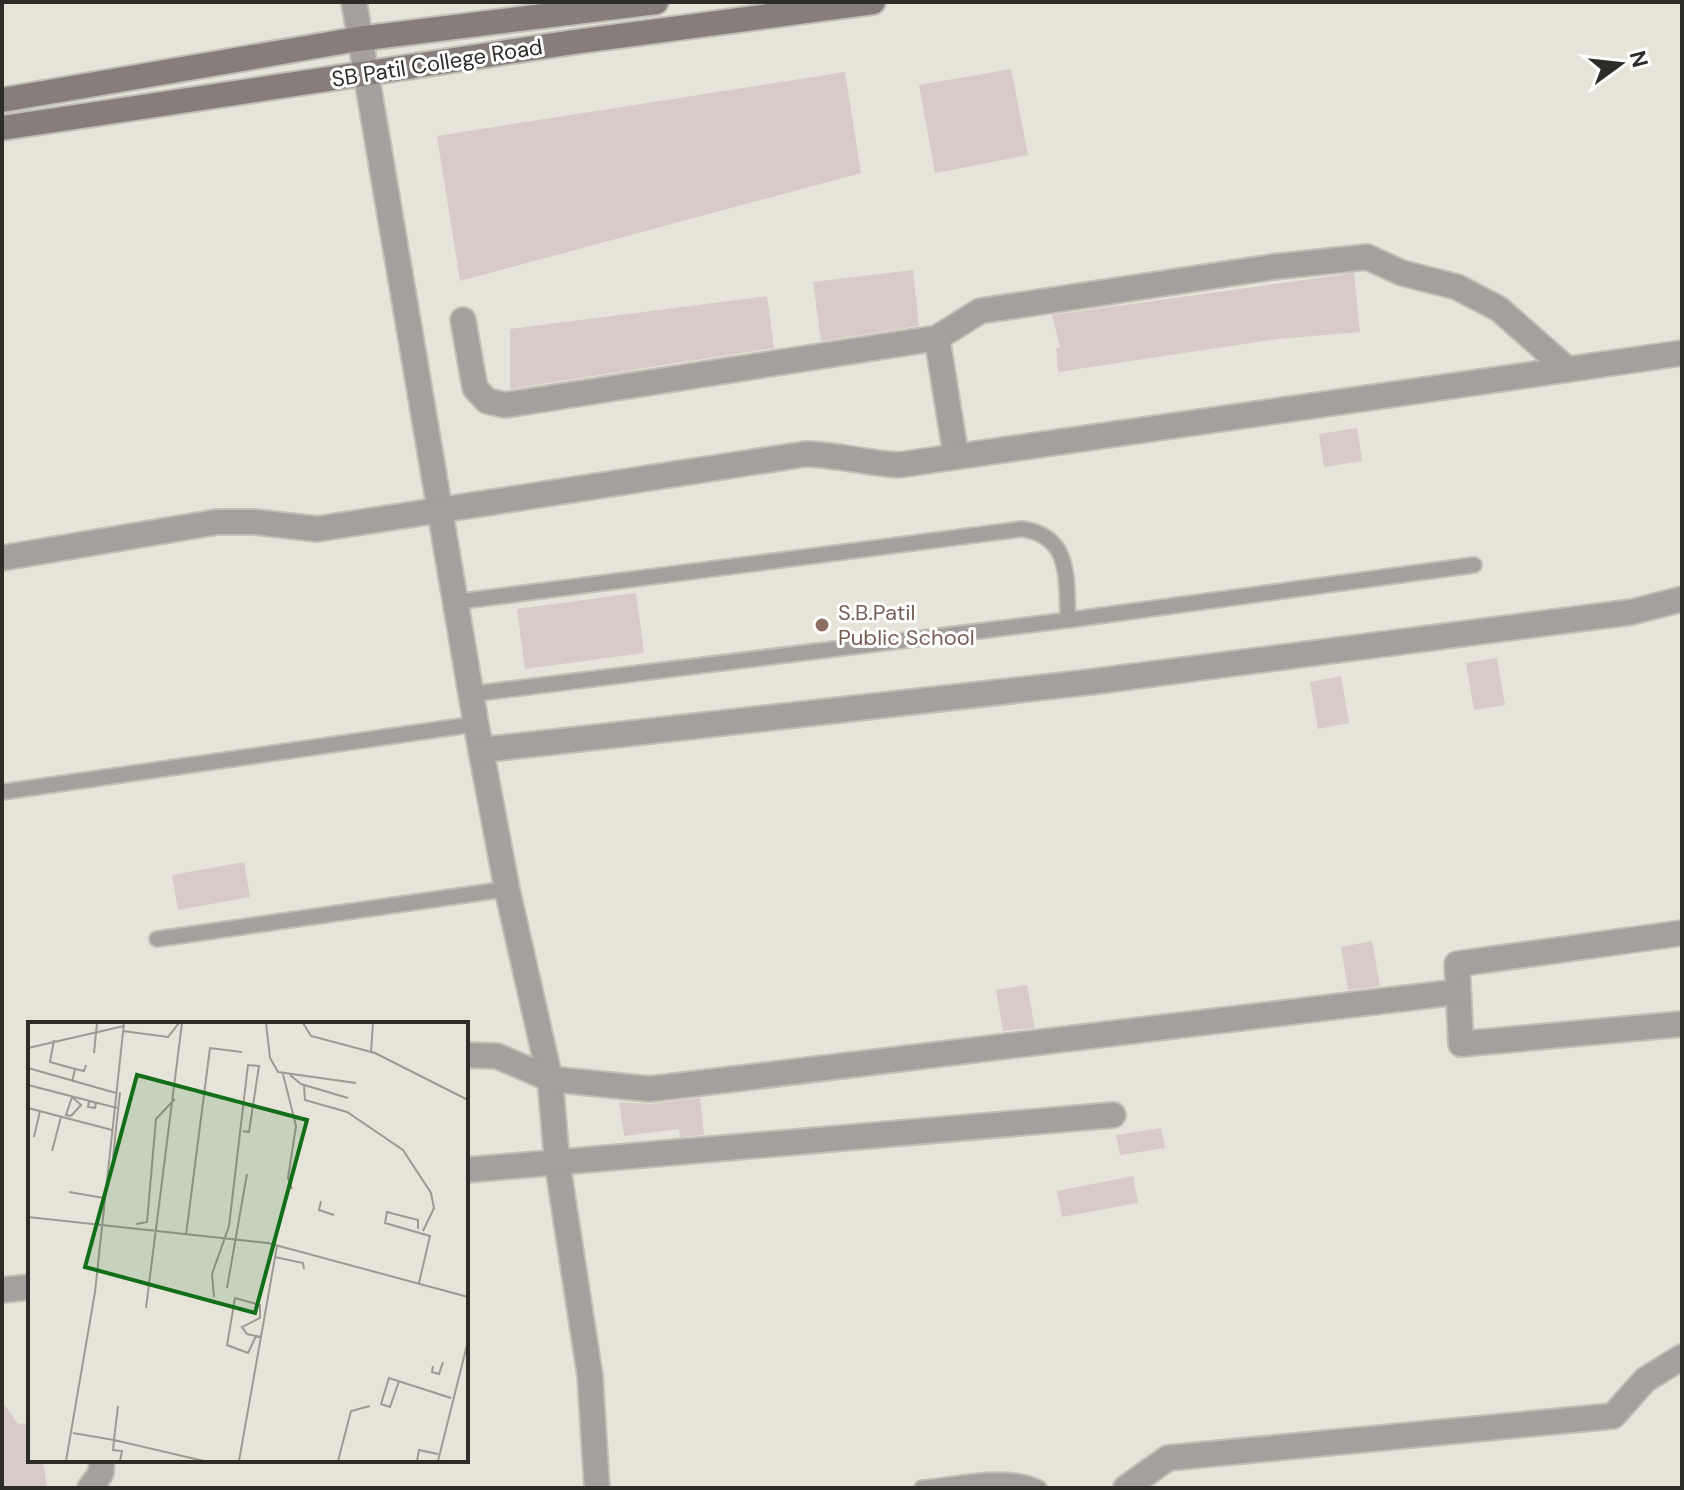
<svg xmlns="http://www.w3.org/2000/svg" width="1684" height="1490" font-family="'DM Sans',sans-serif">
<style>
.building{fill:#d8cac7}
.lines{fill:none;stroke-linecap:round;stroke-linejoin:round}
.lane-casing{stroke:#c1bfb5;stroke-width:18}
.street-casing{stroke:#c1bfb5;stroke-width:28}
.secondary-casing{stroke:#c1bfb5;stroke-width:28}
.lane{stroke:#a59f9e;stroke-width:14}
.street{stroke:#a59f9e;stroke-width:24}
.secondary{stroke:#877e7c;stroke-width:24}
.education-dot{fill:#8d6e63;stroke:#fff;stroke-width:3}
.labels{text-anchor:middle;dominant-baseline:central;stroke-width:6;stroke-linejoin:round;paint-order:stroke}
.street-label{font-size:22px;fill:#2d2c28;stroke:#fff}
.education-label{font-size:22px;fill:#785e54;stroke:#fff;text-anchor:start}
.inset-road{fill:none;stroke:#9c9a92;stroke-width:2}
.view{fill:#136e19;fill-opacity:0.15;stroke:#136e19;stroke-width:4}
.inset-edge{fill:none;stroke:#2d2c28;stroke-width:4}
</style>
<rect width="100%" height="100%" fill="#e6e4d8"/>
<g class="building">
<polygon points="1011,69 1028,155 935,173 919,85"/>
<polygon points="845,72 861,173 460,281 437,136"/>
<polygon points="913,270 919,326 821,341 813,282"/>
<polygon points="1354,273 1360,332 1277,339 1058,372 1056,348 1060,347 1052,315"/>
<polygon points="767,296 774,348 510,389 510,329"/>
<polygon points="1357,428 1362,461 1324,467 1319,434"/>
<polygon points="636,593 644,653 525,669 517,609"/>
<polygon points="1497,658 1505,705 1474,710 1466,663"/>
<polygon points="1341,676 1349,723 1318,729 1310,682"/>
<polygon points="244,862 250,897 178,910 172,875"/>
<polygon points="1372,941 1380,986 1348,990 1341,947"/>
<polygon points="1027,985 1035,1028 1003,1031 996,990"/>
<polygon points="700,1098 704,1135 680,1137 679,1129 624,1136 619,1102 651,1104"/>
<polygon points="1161,1128 1165,1148 1120,1155 1116,1135"/>
<polygon points="1133,1176 1138,1203 1062,1217 1057,1191"/>
<polygon points="2,1401 18,1424 30,1423 30,1460 43,1460 47,1488 2,1488"/>
</g>
<g class="lines">
<defs>
<g id="lane">
<path d="M455 602 1022 529C1072 536 1066 579 1068 620L1474 565"/>
<polyline points="471,694 1068,620"/>
<polyline points="2,792 476,724"/>
<polyline points="157,939 507,889"/>
<path d="M922 1488C957 1485 1006 1472 1039 1488"/>
</g>
<g id="street">
<polyline points="354,2 476,724 507,889 550,1079 557,1161 590,1376 597,1488"/>
<polyline points="463,320 475,388 487,401 505,405 937,338 980,311 1272,267 1367,257 1402,273 1457,287 1499,309 1567,369"/>
<polyline points="937,338 956,456"/>
<path d="M2 558 217 522H254L317 529 806 454C838 455 867 463 898 465L1682 353"/>
<polyline points="481,750 1090,682 1632,612 1682,599"/>
<polyline points="1682,933 1457,964 1461,1044 1682,1024"/>
<polyline points="466,1055 497,1056 550,1079 650,1089 1457,992"/>
<polyline points="466,1170 1113,1115"/>
<polyline points="2,1290 30,1287"/>
<polyline points="90,1488 101,1473 102,1460"/>
<polyline points="1126,1488 1168,1458 1613,1416 1645,1380 1682,1357"/>
</g>
<g id="secondary">
<polyline points="2,100 358,39 656,2"/>
<polyline points="2,128 574,42 873,2"/>
</g>
</defs>
<use href="#lane" class="lane-casing"/>
<use href="#street" class="street-casing"/>
<use href="#secondary" class="secondary-casing"/>
<use href="#lane" class="lane"/>
<use href="#street" class="street"/>
<use href="#secondary" class="secondary"/>
</g>
<circle class="education-dot" cx="822" cy="625" r="8"/>
<g class="labels">
<g class="street-label">
<text transform="translate(437 63) rotate(-9)">SB Patil College Road</text>
</g>
<g class="education-label">
<text x="838" y="612">S.B.Patil<tspan x="838" dy="25">Public School</tspan></text>
</g>
</g>
<g transform="translate(28 1022)">
<rect width="440" height="440" fill="#e6e4d8"/>
<path class="inset-road" d="M238 1 242 36 250 50 328 61M275 1 283 14 347 31 440 78M95 9 140 15 151 1M26 18 22 40 47 47M0 26 96 4M66 31 69 1M343 31 345 1M0 46 88 71M255 52 268 104 260 156 264 167M262 53 273 62 320 76M44 60 47 47 56 49 58 43M0 63 89 86M276 63 277 78 319 90 375 128 403 171 406 186 395 209M61 79 68 81 67 86 60 85ZM0 86 84 108M43 94 38 93 44 75 53 83 43 94M6 115 12 89M24 129 33 95M85 135 92 70M41 170 76 176M293 179 291 188 306 193M0 195 240 221 440 275M108 202 119 200 128 97 147 77M390 207V198L359 190 357 201 402 214 391 261M158 213 182 26 214 30M247 235 275 241 276 247M199 266 219 152M186 275 184 252 201 204 220 43 231 44 221 110 215 109M118 286 154 1M228 314 220 331 199 323 207 276 232 283V296L214 305 219 312 233 315M405 344 404 350 411 352 415 340M371 359 362 385 353 382 361 356 423 376M90 384 86 418 176 439M45 411 86 418 85 428 94 429 92 439M38 439 67 270 96 1M211 439 249 224M310 439 323 389 342 384M389 439 391 428 410 432M410 439 440 319"/>
<path class="view" d="M109 53 279 98 227 291 57 245Z"/>
<rect width="440" height="440" class="inset-edge"/>
</g>
<rect width="1684" height="1490" fill="none" stroke="#2d2c28" stroke-width="8"/>
<g transform="translate(1620 64) rotate(75)" stroke="#ffffff" stroke-width="6" paint-order="stroke">
<path d="M0-6L14 30L0 20L-14 30Z" fill="#2d2c28"/>
<text y="-12" font-size="22" font-weight="bold" text-anchor="middle" fill="#2d2c28">N</text>
</g>
</svg>
